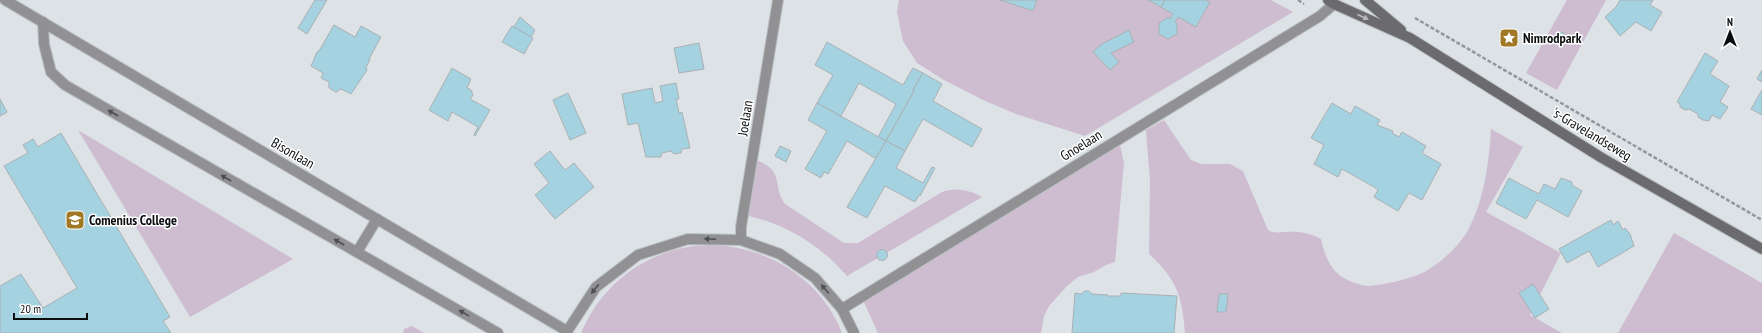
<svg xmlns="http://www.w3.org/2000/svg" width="1762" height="333" font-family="'PT Sans Narrow',sans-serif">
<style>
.green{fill:#cebcd1}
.building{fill:#a4d2e0;stroke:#aab1b3}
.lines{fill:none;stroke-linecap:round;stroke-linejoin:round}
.lane-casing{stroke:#bbc0c4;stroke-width:12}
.street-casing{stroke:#bbc0c4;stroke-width:12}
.secondary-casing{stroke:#bbc0c4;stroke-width:12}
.path{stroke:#93979b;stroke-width:2.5;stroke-dasharray:4 2;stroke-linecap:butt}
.lane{stroke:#919193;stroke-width:10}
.street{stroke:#919193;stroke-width:10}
.secondary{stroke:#6b6b6e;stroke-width:10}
.oneway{fill:#bcbcbe}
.oneway2{fill:#4e4f51}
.labels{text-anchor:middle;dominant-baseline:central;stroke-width:3;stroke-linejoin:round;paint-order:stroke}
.poi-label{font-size:14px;font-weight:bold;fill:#0b0d0f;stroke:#fff;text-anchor:start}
.street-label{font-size:14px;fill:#0b0d0f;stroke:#fff}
</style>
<rect width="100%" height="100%" fill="#dde2e7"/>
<g class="green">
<polygon points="899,0 1271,0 1293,12 1085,136 1016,114 983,100 944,80 917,63 903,41 897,12"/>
<polygon points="1567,0 1606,0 1557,90 1526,73"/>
<path d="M1164 120 1191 160 1201 164H1230L1243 171 1268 230C1275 234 1279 232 1287 232 1299 231 1310 233 1321 239 1324 252 1328 265 1338 274 1345 280 1360 286 1369 286 1384 285 1415 278 1428 270 1442 261 1458 247 1467 232 1484 201 1489 164 1491 129L1523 147 1486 212 1561 253 1530 315 1562 333H1185C1182 295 1177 280 1149 254L1150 180 1146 130Z"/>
<polygon points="78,130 293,259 190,317"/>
<polygon points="1120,145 1124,163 1115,262 1106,265 1094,272 1078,277 1067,286 1049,306 1044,316 1041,333 878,333 862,298"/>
<path d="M756 160C785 170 772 186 785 204L844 243H858L942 192C958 187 968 190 982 197L847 276C821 246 788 225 749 216Z"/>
<polygon points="1674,233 1762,283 1762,333 1618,333"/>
<path d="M708 245C765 245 821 278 842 333H581C603 281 651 247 708 245Z"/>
<polygon points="412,326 424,333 403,333 404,329"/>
</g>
<g class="building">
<polygon points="315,0 327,0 307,34 298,28"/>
<polygon points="1000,0 1037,0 1033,11"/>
<polygon points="1148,0 1165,0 1161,7"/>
<polygon points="1165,0 1205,0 1210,2 1196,27 1178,17 1175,22 1177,23 1177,34 1168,39 1159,34 1159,23 1169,17 1170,19 1173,14 1161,7"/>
<polygon points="1620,0 1653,0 1650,5 1662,12 1651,31 1636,22 1620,36 1605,17 1616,7"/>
<polygon points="520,17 535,30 531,37 514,27"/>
<polygon points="334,25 355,37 361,26 381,37 369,59 370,59 366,68 367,70 351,94 341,89 336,92 329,88 329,82 321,78 323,73 311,66 317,52 319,51"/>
<polygon points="512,26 533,38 524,54 502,42"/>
<polygon points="1129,30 1134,42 1111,53 1119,62 1110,70 1093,52 1102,44"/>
<polygon points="1560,32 1565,33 1561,42 1557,40"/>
<polygon points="827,42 903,85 913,68 923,73 913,90 914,91 886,141 878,137 896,104 859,83 841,116 817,103 833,75 815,65"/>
<polygon points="699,43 704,69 679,73 674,48"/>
<polygon points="1705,53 1718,61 1710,74 1729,86 1720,102 1728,107 1720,119 1712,115 1709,121 1703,120 1698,117 1698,114 1689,109 1685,110 1680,107 1680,104 1677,102"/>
<polygon points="452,68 471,79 467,88 471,90 473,95 470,99 490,110 475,136 474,135 478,127 452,112 448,121 429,110"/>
<polygon points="1762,70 1762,82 1757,79"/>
<polygon points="923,73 942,84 933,101 982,129 972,147 923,119 905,151 886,141 914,91 913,90"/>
<polygon points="676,83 679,99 676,99 679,113 682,112 690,148 682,149 681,153 674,154 671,151 662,153 661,157 646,157 638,123 628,125 622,94 652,88 655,103 663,101 660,86"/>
<polygon points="1762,90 1762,115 1751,109"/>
<polygon points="568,93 586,133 570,140 553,100"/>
<polygon points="0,99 7,112 0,116"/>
<polygon points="817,103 886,141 877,157 875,158 847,141 828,174 824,172 821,178 805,169 827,131 808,120"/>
<polygon points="1332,103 1351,114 1355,106 1380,120 1377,125 1393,131 1392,133 1399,137 1402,132 1426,146 1422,153 1441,164 1422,200 1409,193 1398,211 1374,197 1378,190 1374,187 1342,169 1338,177 1314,164 1324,145 1311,138"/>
<polygon points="61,133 170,317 163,321 171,333 0,333 0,286 21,274 43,308 77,288 4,166 28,153 23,145 33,139 38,147"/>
<polygon points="886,141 905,151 896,168 923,183 932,167 935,168 920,196 919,195 915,202 885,186 867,218 847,207"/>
<polygon points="780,146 791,151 786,162 775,156"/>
<polygon points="550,151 565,170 574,163 594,187 555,219 535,195 549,183 534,164"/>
<polygon points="1509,178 1539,194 1544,184 1555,189 1561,178 1572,182 1572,185 1582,191 1568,217 1537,200 1526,219 1496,203"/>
<polygon points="1611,220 1613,225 1618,221 1623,230 1625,228 1630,234 1634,246 1598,267 1589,251 1567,263 1559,249"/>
<circle cx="882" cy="255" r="5.5"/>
<polygon points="1533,284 1549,309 1535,318 1519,293"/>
<polygon points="1085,291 1089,291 1092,294 1108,295 1107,296 1121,296 1121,293 1177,296 1174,333 1072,333 1075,293 1081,294"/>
<polygon points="1219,294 1228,294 1226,312 1217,312"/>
</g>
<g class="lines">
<defs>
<g id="lane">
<polyline points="43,22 44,44 51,72 65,85 498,333"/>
<polyline points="357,252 377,219"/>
</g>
<g id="street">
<polyline points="5,0 567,331"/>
<polyline points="741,240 741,227 778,0"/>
<polyline points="842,309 1320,16 1334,4"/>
<polyline points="566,333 596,287 638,255 688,239 741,240 780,254 815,278 842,309 854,333"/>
</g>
<g id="secondary">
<polyline points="1328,0 1334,4 1410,38 1602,158 1762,249"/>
<polyline points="1365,0 1401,30"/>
</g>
</defs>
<use href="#lane" class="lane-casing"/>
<use href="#street" class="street-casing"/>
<use href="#secondary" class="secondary-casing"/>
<g class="path">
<polyline points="1298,0 1304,4"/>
<polyline points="1415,18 1762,220"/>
</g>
<use href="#lane" class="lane"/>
<use href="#street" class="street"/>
<use href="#secondary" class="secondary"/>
</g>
<defs><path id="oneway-solid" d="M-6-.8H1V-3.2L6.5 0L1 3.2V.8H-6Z"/></defs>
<use class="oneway" href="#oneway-solid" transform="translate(1363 17) rotate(24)"/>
<g class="oneway2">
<use href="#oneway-solid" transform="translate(113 113) rotate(-150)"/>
<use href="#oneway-solid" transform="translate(226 178) rotate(-150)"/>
<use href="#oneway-solid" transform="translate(710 239) rotate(-178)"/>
<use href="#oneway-solid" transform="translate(339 242) rotate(-150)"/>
<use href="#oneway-solid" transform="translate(595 289) rotate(129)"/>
<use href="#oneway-solid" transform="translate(825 289) rotate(-130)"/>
<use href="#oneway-solid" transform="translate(464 313) rotate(-149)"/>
</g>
<defs>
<symbol id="sight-square" viewBox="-11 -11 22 22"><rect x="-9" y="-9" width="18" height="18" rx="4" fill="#a07826" stroke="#fff"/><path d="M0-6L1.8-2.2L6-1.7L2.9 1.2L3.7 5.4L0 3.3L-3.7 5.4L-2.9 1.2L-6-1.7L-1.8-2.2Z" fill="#fff"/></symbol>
<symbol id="school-square" viewBox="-11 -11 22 22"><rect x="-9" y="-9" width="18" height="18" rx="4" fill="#a07826" stroke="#fff"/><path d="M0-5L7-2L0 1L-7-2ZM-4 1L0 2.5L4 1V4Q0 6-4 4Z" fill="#fff"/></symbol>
</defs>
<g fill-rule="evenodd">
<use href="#sight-square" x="1498" y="27" width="22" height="22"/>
<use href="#school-square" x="64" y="209" width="22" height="22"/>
</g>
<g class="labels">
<g class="poi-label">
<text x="1523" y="38">Nimrodpark</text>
<text x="89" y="220">Comenius College</text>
</g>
<g class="street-label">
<text transform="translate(745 118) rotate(-81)">Joelaan</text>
<text transform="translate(1592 134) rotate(31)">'s-Gravelandseweg</text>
<text transform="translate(1081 145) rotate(-32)">Gnoelaan</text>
<text transform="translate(293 153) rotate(30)">Bisonlaan</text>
</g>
</g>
<g transform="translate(1730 32)" stroke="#ffffff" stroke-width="3" paint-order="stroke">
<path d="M0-3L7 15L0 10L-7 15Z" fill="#0b0d0f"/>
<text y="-6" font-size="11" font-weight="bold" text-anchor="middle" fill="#0b0d0f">N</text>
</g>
<path d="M14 313v6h73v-6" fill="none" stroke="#0b0d0f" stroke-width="2"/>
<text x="20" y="313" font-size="12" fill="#0b0d0f" stroke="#ffffff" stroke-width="3" paint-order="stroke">20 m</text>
</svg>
